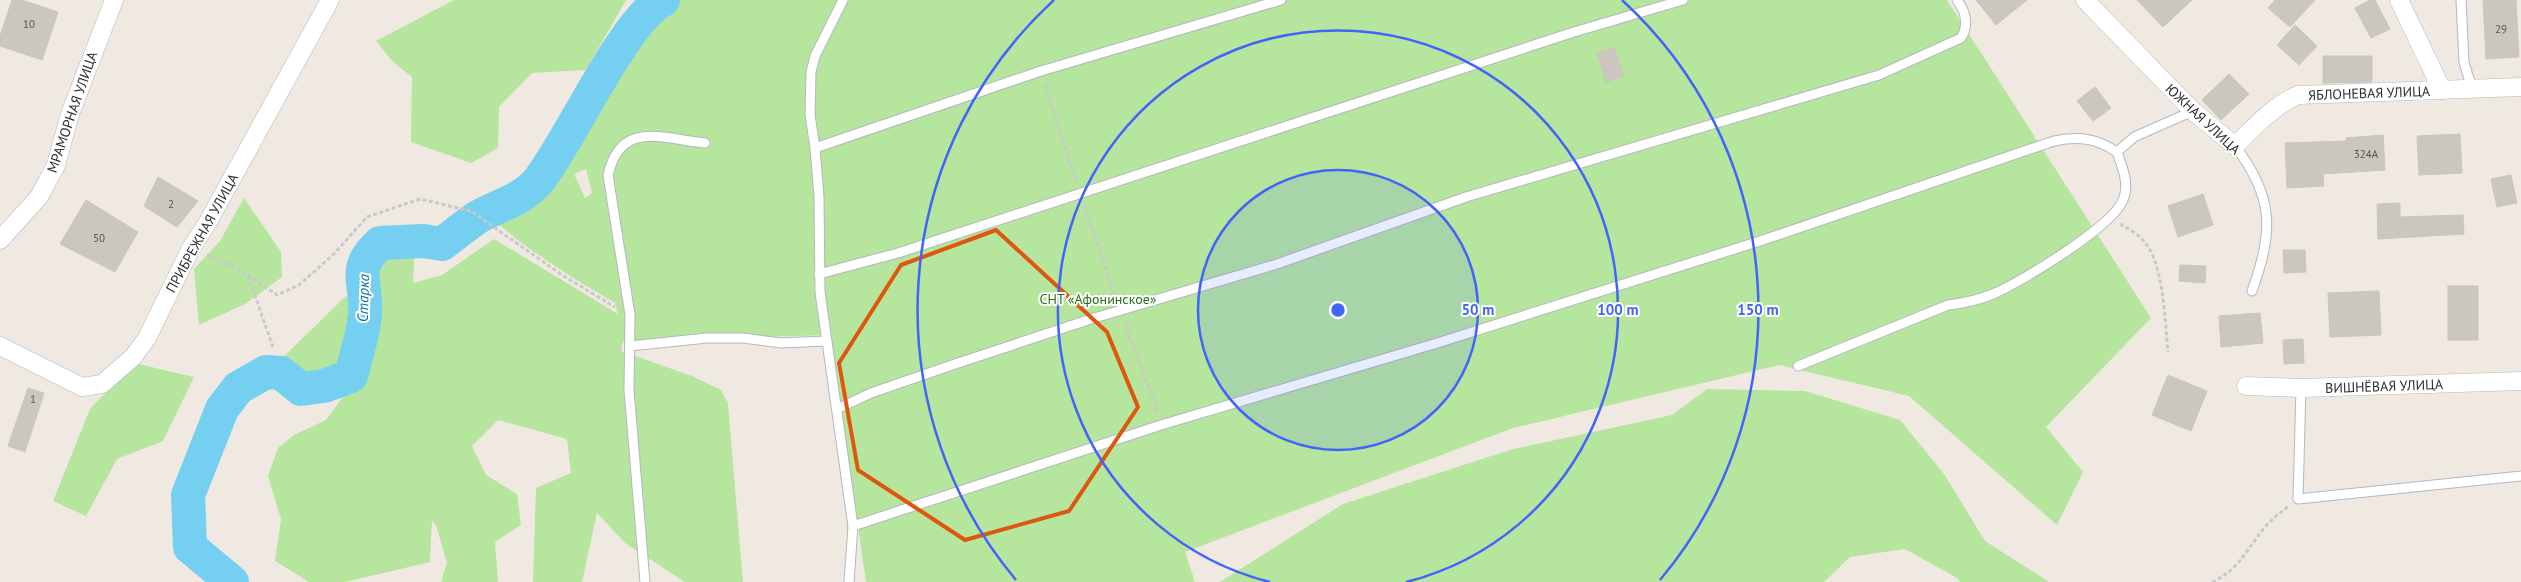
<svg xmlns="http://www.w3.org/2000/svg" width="2521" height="582" font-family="'PT Sans',sans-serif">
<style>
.green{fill:#b6e59e;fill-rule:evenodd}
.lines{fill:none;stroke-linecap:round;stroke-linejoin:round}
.river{stroke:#75cff0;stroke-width:34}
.building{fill:#cbc7bf;stroke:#cbc5ba}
.lane-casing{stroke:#b4b7c1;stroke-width:11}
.street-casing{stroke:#b4b7c1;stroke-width:19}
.path{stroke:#c9c9c9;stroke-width:3;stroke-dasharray:4 2.5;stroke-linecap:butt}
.lane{stroke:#fff;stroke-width:9}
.street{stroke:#fff;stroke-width:18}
.marked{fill:none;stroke:#df570e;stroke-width:4;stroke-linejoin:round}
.ring{fill:none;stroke:#4264fb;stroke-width:2.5}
.labels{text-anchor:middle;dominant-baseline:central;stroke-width:4;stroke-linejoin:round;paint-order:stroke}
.number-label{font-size:11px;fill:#555452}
.street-label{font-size:14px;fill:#2e2e2e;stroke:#fff}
.park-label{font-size:14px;fill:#2c6e1b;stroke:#fff}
.water-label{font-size:15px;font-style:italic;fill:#0d6fa3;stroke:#fff}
.centre{fill:#4264fb;stroke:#fff;stroke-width:2.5}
.ring-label{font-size:15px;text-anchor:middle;font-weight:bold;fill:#4264fb;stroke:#fff;stroke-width:4;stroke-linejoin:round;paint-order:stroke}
</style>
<rect width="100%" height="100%" fill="#efe9e1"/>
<g class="green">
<polygon points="454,0 626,0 586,70 532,73 499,107 498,148 471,163 411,142 412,77 393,62 376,41"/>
<path d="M663 0H1947L2151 318 2046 427 2083 472 2057 525 1909 396 1779 365 1513 428 1185 552 1195 582H866L831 335 623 341 621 351 692 376 721 390 728 403 743 582H685L625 543 597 513 582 582H533L536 488 571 473 567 439 498 420 472 446 486 475 517 494 521 525 495 542 498 582H441L447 563 436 525 432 521 430 562 345 582H309L275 561 281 519 268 476 278 448 294 435 326 420 355 380 373 307 366 275 369 259 381 247H415L413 283 442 275 494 239 618 314 615 303C571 277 528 251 490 217L517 205 542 188 574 135 577 134 574 124C592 95 634 13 663 0ZM586 169 592 193 585 198 574 174Z"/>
<polygon points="244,198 281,252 282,277 245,304 199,325 194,269 220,241"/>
<polygon points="357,292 363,315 350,375 320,384 301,386 276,364 345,297"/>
<polygon points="134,363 194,377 163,441 117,459 86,516 53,501 90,409"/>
<polygon points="1707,389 1805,391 1900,420 1944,474 1985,541 2049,582 1960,582 1957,578 1905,549 1850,557 1824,582 1220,582 1343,504 1513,449 1672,415"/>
</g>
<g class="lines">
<path class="river" d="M232 582 190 547 188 495 222 409 238 388 266 372 281 373 301 389 324 386 351 376C356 356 363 335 365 315 368 281 350 271 380 243L423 241 442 244C454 235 466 225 478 217 499 205 523 200 539 180 569 142 626 17 663 0"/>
</g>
<g class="building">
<polygon points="12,0 22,0 58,12 42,60 0,46 0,36"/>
<polygon points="1976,0 2027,0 1996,25"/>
<polygon points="2137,0 2192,0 2163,27"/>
<polygon points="2275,0 2315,0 2290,27 2268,8"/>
<polygon points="2370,0 2375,0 2390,29 2371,38 2355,8"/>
<polygon points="2483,0 2516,0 2519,57 2486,59"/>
<polygon points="2295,25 2317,46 2299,65 2277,45"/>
<polygon points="1614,47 1624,76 1606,82 1597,53"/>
<polygon points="2323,56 2372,56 2372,82 2323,83"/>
<polygon points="2229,74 2249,94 2221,120 2202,100"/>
<polygon points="2095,87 2111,108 2093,121 2077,101"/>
<polygon points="2460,134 2462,173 2419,175 2417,136"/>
<polygon points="2383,135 2385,170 2323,174 2324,186 2287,188 2285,143 2346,141 2346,138"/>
<polygon points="2511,175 2517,203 2497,207 2491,179"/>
<polygon points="158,177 198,201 177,227 144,206"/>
<polygon points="2203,194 2213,225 2178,237 2168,206"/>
<polygon points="86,200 138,232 115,272 60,244"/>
<polygon points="2400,203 2400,217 2463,215 2464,234 2378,239 2377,204"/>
<polygon points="2283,250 2305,250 2306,272 2284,273"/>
<polygon points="2180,265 2206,266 2205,283 2179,281"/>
<rect x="2448" y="286" width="30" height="54"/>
<polygon points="2379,291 2381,335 2330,337 2328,293"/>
<polygon points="2260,313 2263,343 2221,347 2219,316"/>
<polygon points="2303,339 2304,363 2284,364 2283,340"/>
<polygon points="2168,375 2207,391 2191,431 2152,415"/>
<polygon points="28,388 44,393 25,452 8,446"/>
</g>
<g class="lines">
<defs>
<g id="lane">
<polyline points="843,0 815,56 811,72 810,115 815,148 819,197 820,292 853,526 849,582"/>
<polyline points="2461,0 2464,62 2472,89"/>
<path d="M2235 146C2275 198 2273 232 2252 291"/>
<polyline points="815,148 1041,71 1281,0"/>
<polyline points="819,274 898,253 1574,32 1683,0"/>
<polyline points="630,346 707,338 743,338 781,343 827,341"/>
<path d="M1798 366 1948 305C1964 303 1979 300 1993 294 2021 282 2112 227 2123 200 2130 184 2122 167 2117 152L2134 137 2193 111"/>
<polyline points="2301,388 2298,499 2521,476"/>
<path d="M837 409 871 393 955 364 1091 319 1277 264 1466 197 1879 75 1961 38C1969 25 1966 12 1957 0"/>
<path d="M853 526 1161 425 1434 344 1763 240 2054 141C2078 136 2096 138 2117 152"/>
<path d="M645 582 629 390 630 315 608 175C621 119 663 139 705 143"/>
</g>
<g id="street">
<path d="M2085 0 2193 111 2235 146C2254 127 2273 106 2298 95L2521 87"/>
<polyline points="2399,0 2442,90"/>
<polyline points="0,240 39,197 56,165 70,114 114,0"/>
<polyline points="0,346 82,387 102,384 133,357 147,338 191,248 208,222 330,0"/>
<polyline points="2246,386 2301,388 2521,381"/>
</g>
</defs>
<use href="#lane" class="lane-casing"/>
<use href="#street" class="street-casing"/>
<g class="path">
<polyline points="1045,84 1076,182"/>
<polyline points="1084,205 1116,298"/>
<path d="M2120 224C2127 228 2136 233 2142 239 2164 260 2165 323 2168 352"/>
<polyline points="207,255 237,268 277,295 299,285 333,255 367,217 420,199 471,211 562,275 615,307"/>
<polyline points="248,276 273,347"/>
<path d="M1125 323C1135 354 1148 382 1158 413"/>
<path d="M2212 582C2235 572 2244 555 2258 536 2266 524 2277 515 2289 506"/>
</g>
<use href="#lane" class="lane"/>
<use href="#street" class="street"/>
</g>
<path class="marked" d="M996 230 1107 332 1138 407 1069 511 965 540 858 470 839 363 901 265Z"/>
<circle cx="1338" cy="310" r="140" fill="#4264fb" fill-opacity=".12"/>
<g class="ring">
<circle cx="1338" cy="310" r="140"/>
<path d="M1270 582A280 280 0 1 1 1406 582"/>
<path d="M1016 580A420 420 0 0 1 1054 0M1622 0A420 420 0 0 1 1660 580"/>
</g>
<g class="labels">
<g class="number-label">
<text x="29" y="24">10</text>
<text x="2501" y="29">29</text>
<text x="2366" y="154">324А</text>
<text x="171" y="204">2</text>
<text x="99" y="238">50</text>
<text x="33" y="399">1</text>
</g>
<g class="street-label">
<text transform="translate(2369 93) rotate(-2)">ЯБЛОНЕВАЯ УЛИЦА</text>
<text transform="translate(72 112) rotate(-71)">МРАМОРНАЯ УЛИЦА</text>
<text transform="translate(2203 119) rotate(43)">ЮЖНАЯ УЛИЦА</text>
<text transform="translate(202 233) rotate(-61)">ПРИБРЕЖНАЯ УЛИЦА</text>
<text transform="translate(2384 386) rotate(-2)">ВИШНЁВАЯ УЛИЦА</text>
</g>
<g class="park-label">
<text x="1098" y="299">СНТ «Афонинское»</text>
</g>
<g class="water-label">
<text transform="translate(363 298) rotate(-88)">Старка</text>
</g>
</g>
<circle cx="1338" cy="310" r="8" class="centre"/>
<g class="ring-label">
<text x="1478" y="315">50 m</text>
<text x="1618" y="315">100 m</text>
<text x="1758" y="315">150 m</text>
</g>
</svg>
